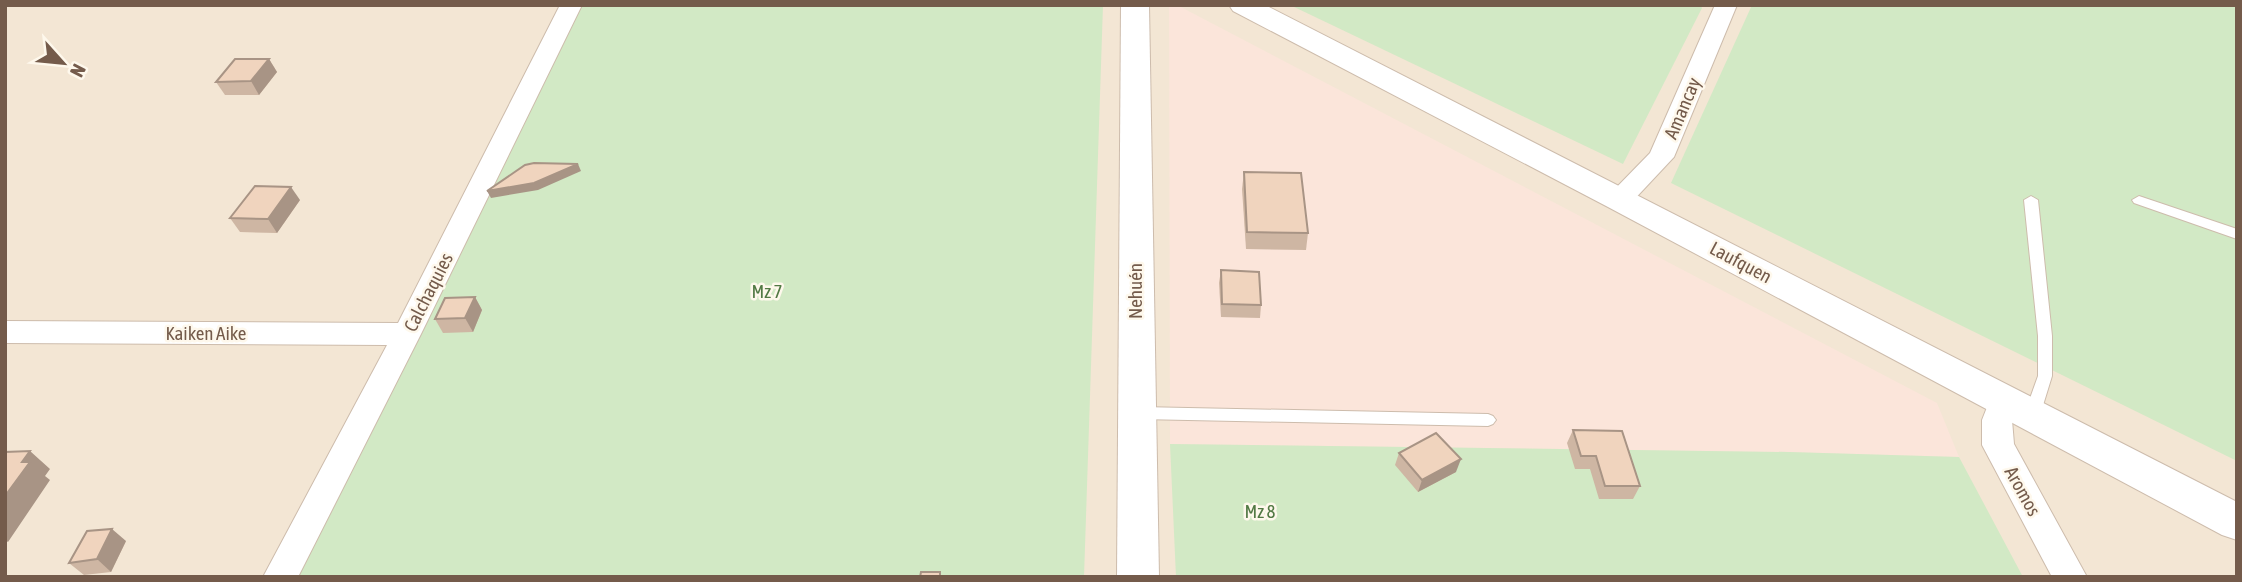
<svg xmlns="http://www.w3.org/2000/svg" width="2242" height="582" font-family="'Asap Condensed',sans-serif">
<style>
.residential{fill:#f3e6d4}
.commercial{fill:#fbe5da}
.green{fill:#d2e9c5}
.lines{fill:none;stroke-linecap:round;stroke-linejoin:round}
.service-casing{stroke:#cdbcac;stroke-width:2}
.minor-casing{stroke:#cdbcac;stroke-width:2}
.tertiary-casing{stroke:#cdbcac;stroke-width:2}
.service{fill:#fff;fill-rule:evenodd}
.minor{fill:#fff;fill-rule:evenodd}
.tertiary{fill:#fff;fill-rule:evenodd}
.wall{fill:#ceb6a3}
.shaded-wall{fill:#a89485}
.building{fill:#f0d4be;stroke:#a89485;stroke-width:2}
.labels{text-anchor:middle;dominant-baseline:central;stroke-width:5;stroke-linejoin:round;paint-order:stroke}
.street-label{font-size:19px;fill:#745b4b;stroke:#fef8ec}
.park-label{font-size:19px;fill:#527944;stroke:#fef8ec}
</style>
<rect width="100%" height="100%" fill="#fbf4e6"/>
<rect class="residential" x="5" y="5" width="2232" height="572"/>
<polygon class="commercial" points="1169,5 1177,5 1937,403 1959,457 1789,452 1170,444"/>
<g class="green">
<polygon points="582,5 1103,5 1084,577 298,577"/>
<polygon points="1290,5 1700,5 1702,8 1623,164"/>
<polygon points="1752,5 2237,5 2237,461 1671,183"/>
<polygon points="1170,444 1789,452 1959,457 2023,577 1176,577"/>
</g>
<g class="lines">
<defs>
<g id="service">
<polygon points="2031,196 2038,200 2052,336 2052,376 2040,415 2037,419 2032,421 2027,419 2024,415 2038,376 2038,336 2024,200"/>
<polygon points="2139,196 2237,229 2237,239 2134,203 2132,200"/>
<polygon points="1140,407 1488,414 1493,416 1496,420 1493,424 1488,426 1140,419 1135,417 1132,413 1135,409"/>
</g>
<g id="minor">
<polygon points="560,5 582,5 421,334 298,577 263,577 387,345 5,343 5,321 398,323"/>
<polygon points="1715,5 1737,5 1674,157 1629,205 1620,208 1611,205 1607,199 1611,193 1650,153"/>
<polygon points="2004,388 2015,392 2019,400 2012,420 2014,444 2087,577 2052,577 1982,445 1982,420 1993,392"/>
</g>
<g id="tertiary">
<polygon points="1121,5 1149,5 1159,577 1117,577"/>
<polygon points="1229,5 1265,5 2237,502 2237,540 2222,535 1608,207 1233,11"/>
</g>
</defs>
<use href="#service" class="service-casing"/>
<use href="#minor" class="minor-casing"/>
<use href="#tertiary" class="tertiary-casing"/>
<use href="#service" class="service"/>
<use href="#minor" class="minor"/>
<use href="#tertiary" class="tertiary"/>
</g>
<g class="wall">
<polygon points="269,59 277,72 259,95 225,95 216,82"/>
<polygon points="1244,172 1308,233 1306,250 1246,249 1242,189"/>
<polygon points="300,200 277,233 240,232 230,218"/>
<polygon points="1221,270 1261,305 1260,318 1221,317 1219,283"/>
<polygon points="475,297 482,310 473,332 443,333 435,319"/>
<polygon points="1573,430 1640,486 1633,499 1599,499 1590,469 1575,469 1567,443"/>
<polygon points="1399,453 1456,472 1418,492 1395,465"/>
<polygon points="126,541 111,572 84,575 69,563"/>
</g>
<g class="shaded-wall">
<polygon points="269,59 277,72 259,95 251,81"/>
<polygon points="578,164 581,171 538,190 491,198 487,191"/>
<polygon points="291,187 300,200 277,233 268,219"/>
<polygon points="475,297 482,310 473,332 465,318"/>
<polygon points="30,451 50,469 45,476 50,480 8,542 5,540 5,496 22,462"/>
<polygon points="1461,459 1456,472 1418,492 1422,480"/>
<polygon points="112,529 126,541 111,572 97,559"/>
</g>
<g class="building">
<polygon points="235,59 269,59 251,81 216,82"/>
<polygon points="534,163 578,164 534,183 487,191 525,165"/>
<polygon points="1244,172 1301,173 1308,233 1247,232"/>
<polygon points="255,186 291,187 268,219 230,218"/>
<polygon points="1221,270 1259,272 1261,305 1222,304"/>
<polygon points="475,297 465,318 435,319 445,298"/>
<polygon points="1573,430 1622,431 1640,486 1605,486 1596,456 1581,456"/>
<polygon points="1436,433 1461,459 1422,480 1399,453"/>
<polygon points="30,451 22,462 30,462 5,496 5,452"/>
<polygon points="112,529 97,559 69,563 87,531"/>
<polygon points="921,572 940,572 940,577 920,577"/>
</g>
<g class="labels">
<g class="street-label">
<text transform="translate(1682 108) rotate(-67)">Amancay</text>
<text transform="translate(1741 262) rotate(28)">Laufquen</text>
<text transform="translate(1135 291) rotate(-90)">Nehuén</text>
<text transform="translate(428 292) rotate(-63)">Calchaquies</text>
<text x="206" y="333">Kaiken Aike</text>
<text transform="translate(2023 491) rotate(61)">Aromos</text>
</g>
<g class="park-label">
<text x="767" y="291">Mz 7</text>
<text x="1260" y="511">Mz 8</text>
</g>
</g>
<rect width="2242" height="582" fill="none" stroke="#745b4b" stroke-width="14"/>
<g transform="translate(63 63) rotate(117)" stroke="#fef8ec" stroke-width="5" paint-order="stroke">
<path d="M0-5L12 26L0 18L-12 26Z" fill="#745b4b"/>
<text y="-10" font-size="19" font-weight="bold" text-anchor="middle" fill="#745b4b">N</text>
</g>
</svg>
